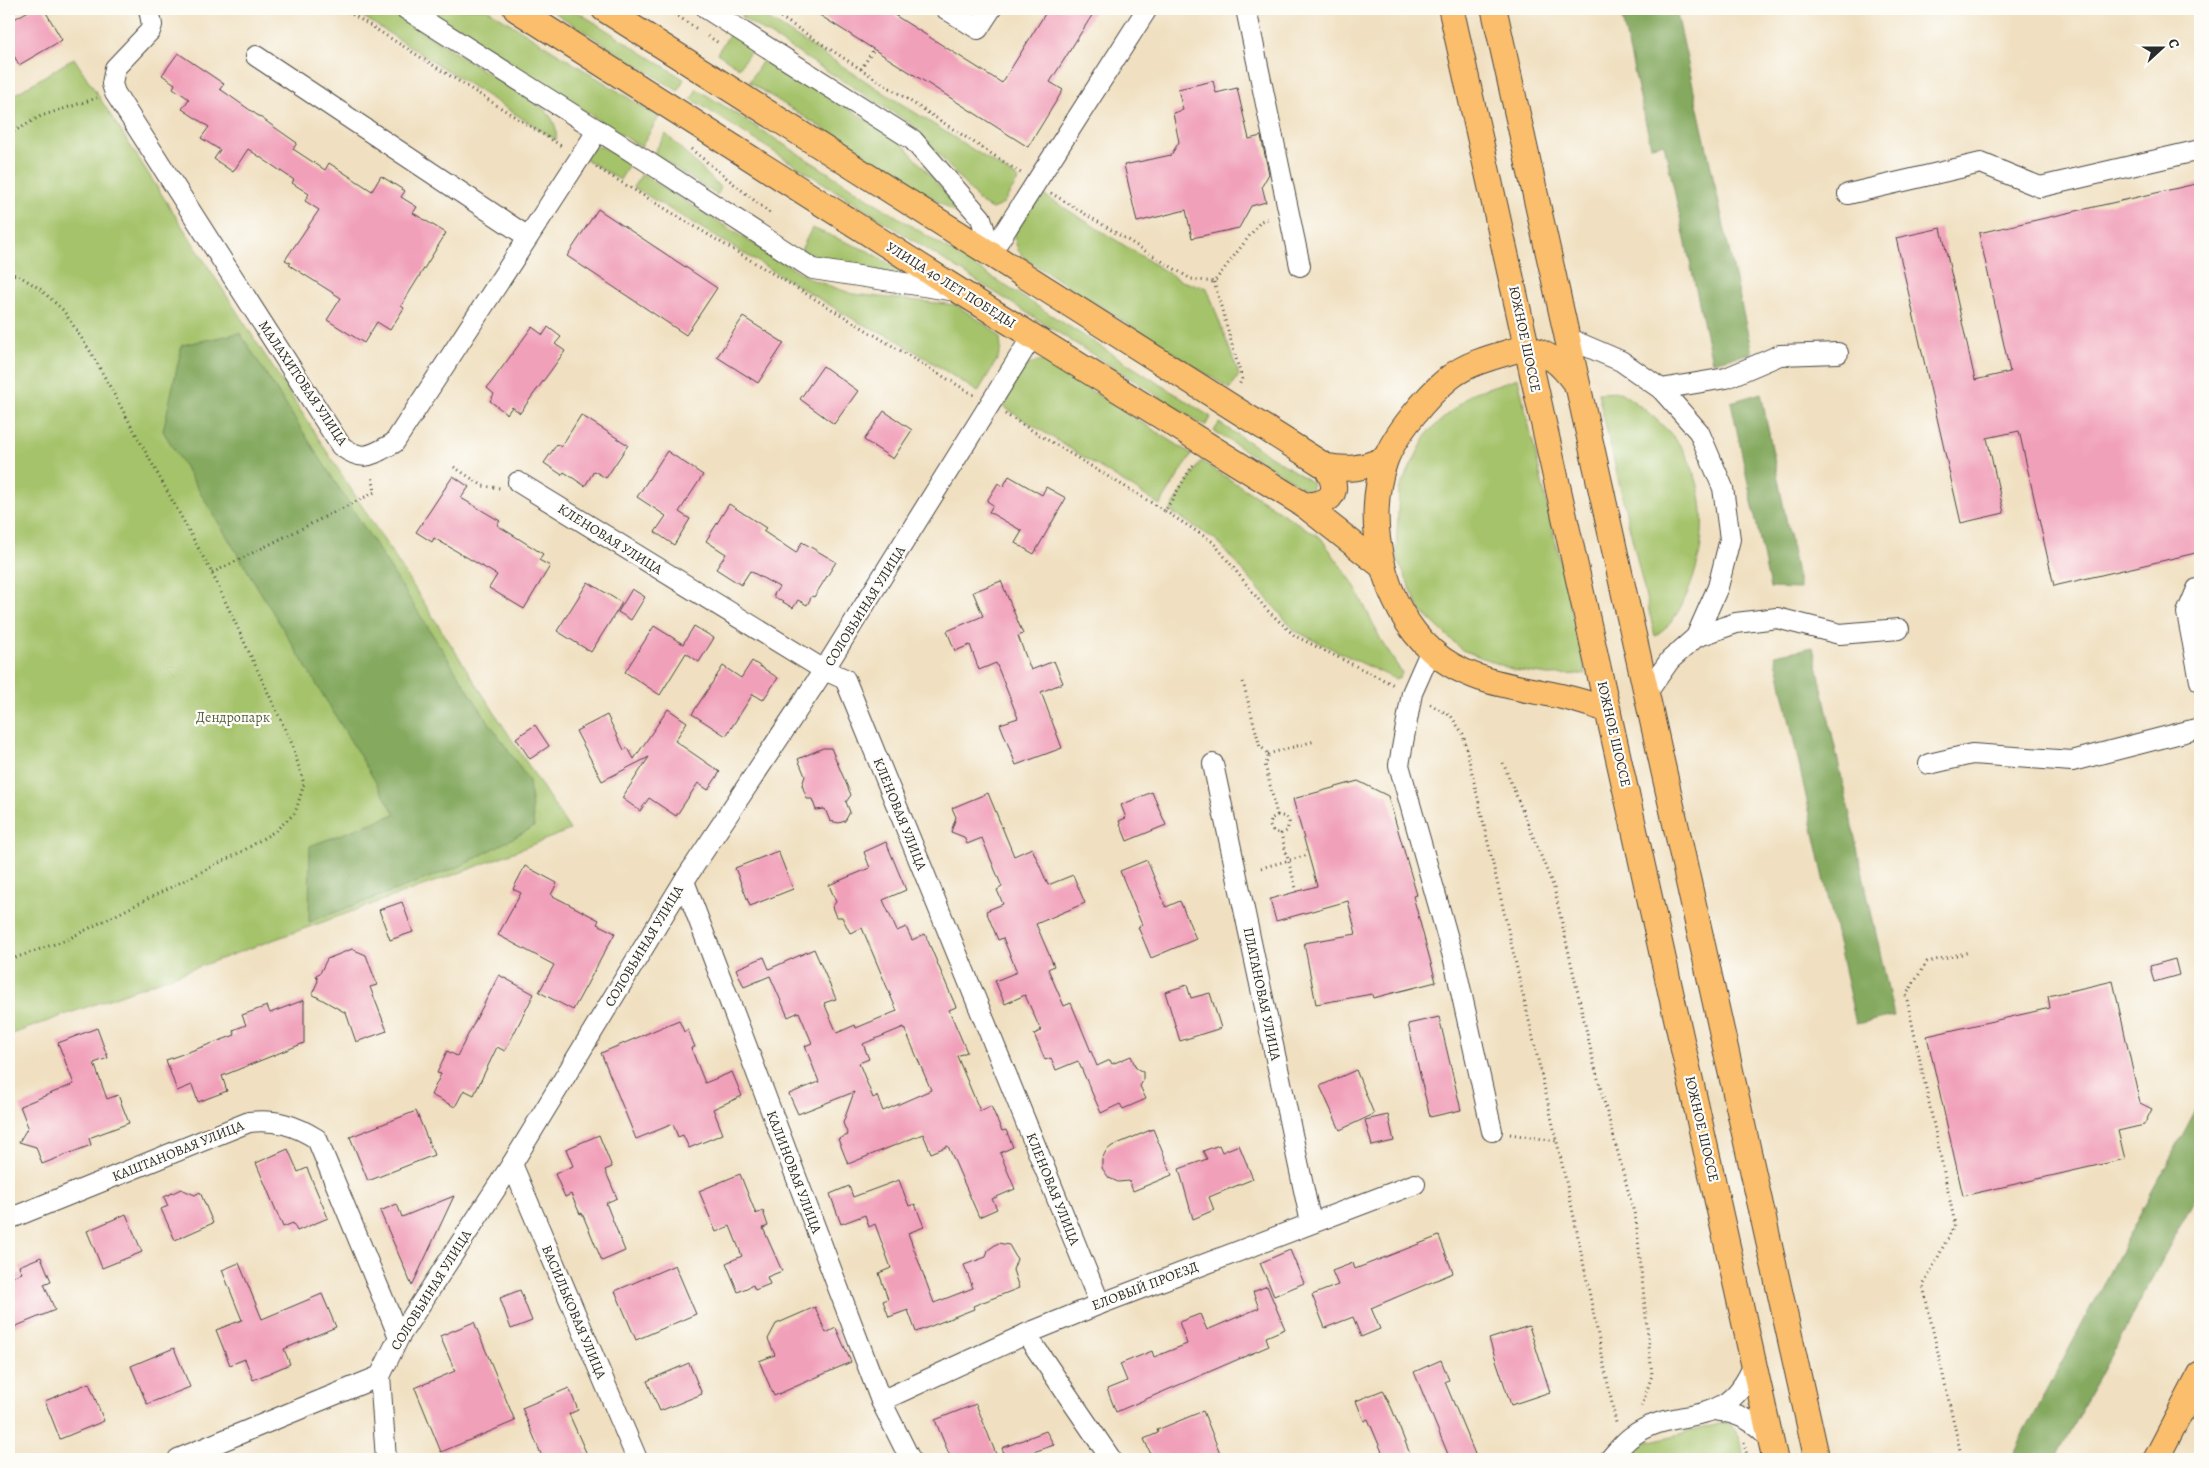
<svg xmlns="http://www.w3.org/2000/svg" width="2209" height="1468" font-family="Alegreya,serif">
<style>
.green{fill:#a5c36b;stroke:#68774b}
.forest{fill:#84a95f;stroke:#586a45}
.building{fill:#f1a0ba;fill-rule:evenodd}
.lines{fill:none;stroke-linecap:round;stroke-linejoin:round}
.minor-casing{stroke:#494642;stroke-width:22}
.major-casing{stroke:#494642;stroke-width:27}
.path{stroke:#494642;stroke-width:3;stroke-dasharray:1 4;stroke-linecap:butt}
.minor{stroke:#fff;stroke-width:20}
.major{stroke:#fabe6d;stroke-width:25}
.labels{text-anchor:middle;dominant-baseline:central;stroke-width:4.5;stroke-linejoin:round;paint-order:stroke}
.street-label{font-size:14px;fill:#2b2b2b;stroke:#fdfcf7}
.park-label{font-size:14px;fill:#566041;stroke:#fdfcf7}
</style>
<rect width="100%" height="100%" fill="#fdfcf7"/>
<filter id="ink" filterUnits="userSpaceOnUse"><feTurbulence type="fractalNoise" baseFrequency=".02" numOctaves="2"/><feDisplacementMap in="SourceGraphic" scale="10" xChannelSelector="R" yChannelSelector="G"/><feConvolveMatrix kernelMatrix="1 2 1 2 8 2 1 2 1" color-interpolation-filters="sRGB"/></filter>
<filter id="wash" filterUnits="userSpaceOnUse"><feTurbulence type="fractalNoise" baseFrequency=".0096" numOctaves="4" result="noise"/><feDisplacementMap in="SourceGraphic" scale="20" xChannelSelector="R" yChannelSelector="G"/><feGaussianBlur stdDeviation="1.12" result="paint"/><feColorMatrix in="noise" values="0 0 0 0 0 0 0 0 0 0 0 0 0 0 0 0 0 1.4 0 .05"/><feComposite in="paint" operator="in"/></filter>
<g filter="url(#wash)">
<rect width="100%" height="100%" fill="#f0e0c1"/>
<g class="green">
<path d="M351 9H386L543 108C552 117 558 126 556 140Z"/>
<polygon points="423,9 487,9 659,117 641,147"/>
<polygon points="549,9 573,9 684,79 678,91"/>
<polygon points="746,9 753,9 1019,179 1002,205 992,209 981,203 913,125 741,17"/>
<polygon points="730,34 753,48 739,68 717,53"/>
<polygon points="766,56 901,142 972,223 749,82"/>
<polygon points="74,58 570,830 470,869 9,1035 9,98"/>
<polygon points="697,89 1211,417 1205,426 691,99"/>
<polygon points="666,134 721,188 717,195 653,154"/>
<polygon points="597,146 603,147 630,163 620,180 582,157"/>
<polygon points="642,174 810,279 853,294 956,305 995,331 1000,338 1001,349 998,358 978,392 894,338 858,322 633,187"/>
<polygon points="1036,190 1181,281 1207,288 1239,375 1230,389 1024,258 1018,250 1013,234"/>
<path d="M812 228 868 251 908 275C869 270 836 269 801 250Z"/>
<polygon points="1037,361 1044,361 1192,454 1160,505 999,404 1022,368"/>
<polygon points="1518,378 1586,674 1548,675 1514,670 1462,650 1420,610 1396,556 1399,489 1428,432 1472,393"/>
<path d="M1620 392C1643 407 1666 425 1682 448 1714 499 1706 569 1674 618 1670 625 1661 631 1655 636L1598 393Z"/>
<polygon points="1219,423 1313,483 1311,490 1308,491 1214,431"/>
<polygon points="1201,461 1321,538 1353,583 1382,642 1402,673 1400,677 1395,679 1295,631 1216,540 1170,511"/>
<path d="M1723 1423C1741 1426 1741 1444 1744 1459H1622L1629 1451 1640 1444Z"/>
</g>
<g class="forest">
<polygon points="1620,9 1676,9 1752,353 1712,362 1664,144 1651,146"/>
<polygon points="240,333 482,712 529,781 534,827 461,866 309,922 310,846 395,814 163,431 182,345"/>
<polygon points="1761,393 1800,589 1770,588 1731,402"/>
<polygon points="1813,647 1894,1016 1856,1024 1775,655"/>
<polygon points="2200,1102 2200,1189 2055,1459 2017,1459 2013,1453"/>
</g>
<g id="blocks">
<g class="building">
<polygon points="32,9 44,9 62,40 19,65 9,47 9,22"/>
<polygon points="810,9 885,9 1002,83 1048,9 1096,9 1050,82 1063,90 1028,147"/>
<polygon points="178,53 224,84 220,89 297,143 293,149 325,170 329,163 372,191 381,176 405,191 401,197 417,207 413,213 446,233 401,306 404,308 390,330 377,322 364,343 327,320 341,298 289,265 291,263 285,260 319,210 305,201 309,194 292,183 294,180 248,149 233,172 214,159 220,150 201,138 209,127 182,109 189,99 173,88 175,84 162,75"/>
<polygon points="1213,81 1216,93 1237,88 1249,139 1261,136 1269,174 1262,186 1266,202 1251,206 1239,228 1192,238 1186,210 1137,222 1124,165 1171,155 1179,142 1173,113 1183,110 1178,89"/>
<polygon points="2200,183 2200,552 2054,586 2019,431 1987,438 2004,513 1961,523 1896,238 1941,228 1975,380 2010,372 1979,233"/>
<polygon points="598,209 717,288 686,335 567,256"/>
<polygon points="743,317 784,343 758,383 717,357"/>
<polygon points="532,327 543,335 548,327 561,337 555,344 565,351 520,413 512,407 507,414 490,401 494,394 487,388"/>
<polygon points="823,366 858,391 834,424 800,399"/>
<polygon points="884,411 912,430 893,459 864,440"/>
<polygon points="581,415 628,445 606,478 594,471 585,486 564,472 562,475 544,463 557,444 561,447"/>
<polygon points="667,451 703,475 679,512 690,519 674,545 655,532 666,516 637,497"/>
<polygon points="453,476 469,487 461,498 500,521 497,525 543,554 539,560 550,566 524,609 489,588 497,575 434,538 432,542 416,532"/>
<polygon points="1009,476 1042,495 1046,487 1066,498 1034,554 1015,543 1022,531 989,512 993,505 987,501 998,483 1003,487"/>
<polygon points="729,504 766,528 763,531 796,553 802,542 836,562 814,597 812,596 807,605 798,600 793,608 773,596 779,587 750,571 741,585 716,569 726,554 706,541"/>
<polygon points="1001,581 1023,634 1018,636 1031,670 1054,661 1063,683 1041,692 1062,748 1016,765 1000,724 1018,718 996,663 979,670 970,645 955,651 947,631 983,616 973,592"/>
<polygon points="588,582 622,603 591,652 557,631"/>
<polygon points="632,589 645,597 631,620 618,612"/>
<polygon points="654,626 683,644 694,626 714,638 699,662 686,653 660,695 625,672"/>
<polygon points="752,661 778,678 763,700 753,694 726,736 692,714 723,666 741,678"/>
<polygon points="668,709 687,722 675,741 720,772 708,790 698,783 676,816 649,798 640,811 622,798 649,757 602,781 576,731 607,715 624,750 628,748 634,759"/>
<polygon points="535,725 549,746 530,759 516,738"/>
<polygon points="823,748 831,748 851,795 846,802 850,812 845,821 839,823 830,821 825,809 816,810 812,799 807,799 802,785 805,776 798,759"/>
<polygon points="1358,781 1388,796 1417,895 1413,896 1436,982 1373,998 1372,994 1316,1004 1304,943 1356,934 1348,901 1276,921 1270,899 1317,886 1293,799"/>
<polygon points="1152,792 1166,825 1127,841 1119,821 1126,818 1121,805"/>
<polygon points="988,793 1014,856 1032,848 1048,885 1073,875 1085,903 1036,924 1054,966 1048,969 1064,1006 1071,1003 1097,1066 1110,1060 1112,1064 1131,1056 1136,1068 1143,1072 1143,1081 1140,1086 1146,1099 1123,1109 1120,1104 1101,1113 1078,1061 1056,1070 1051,1058 1045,1060 1034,1034 1041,1031 1025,995 1005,1004 995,981 1017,972 1003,938 998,940 986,911 1003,904 997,890 1002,887 982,838 967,844 964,837 951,832 956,817 952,808"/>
<path d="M886 842 906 890 883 900 897 931 906 927 912 940 925 934 956 1007 949 1010 967 1052 957 1056 980 1111 991 1106 1002 1131 1006 1130 1013 1147 1000 1153 1015 1189 992 1199 997 1209 979 1217 948 1146 931 1153 923 1134 848 1164 838 1139 848 1135 843 1123 854 1092 798 1114 789 1094 819 1082 805 1046 812 1043 799 1012 788 1017 770 976 744 987 736 969 764 957 769 969 814 949 836 999 824 1003 837 1033 855 1025 856 1028 897 1011 862 928 850 933 842 917H836L832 907 836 902 829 885 870 868 864 852ZM904 1027 931 1090 883 1111 877 1096 873 1098 859 1063 869 1059 863 1044Z"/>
<polygon points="778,851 793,889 750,906 735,868"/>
<polygon points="1147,860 1166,907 1180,901 1196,939 1151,958 1138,927 1142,925 1120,871"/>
<polygon points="525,866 557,883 551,895 599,920 597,924 615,933 573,1010 539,992 554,965 498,935 521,893 513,889"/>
<polygon points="402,902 413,932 390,940 379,910"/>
<polygon points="352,949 366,955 377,985 370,987 387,1031 356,1042 346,1013 312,994 318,981 316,975 320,973 327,959"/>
<polygon points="2175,959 2179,975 2154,982 2150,966"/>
<polygon points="499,975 534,994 505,1051 497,1047 474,1095 464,1090 455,1107 431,1095 441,1074 437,1073 447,1051 457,1056"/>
<polygon points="2113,981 2140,1103 2152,1109 2144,1125 2118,1131 2125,1159 1963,1196 1927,1036 2050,1008 2048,996"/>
<polygon points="1187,985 1191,998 1210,993 1221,1028 1180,1041 1165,992"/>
<polygon points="304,1000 304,1043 222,1076 227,1091 198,1102 192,1085 177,1091 166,1060 235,1035 233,1030 246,1025 242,1015 267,1006 270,1013"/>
<polygon points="1439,1017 1461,1110 1430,1117 1408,1024"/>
<polygon points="679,1020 684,1032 688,1030 695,1047 691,1048 705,1083 732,1072 742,1096 713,1109 723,1134 689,1148 683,1135 678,1137 673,1124 636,1139 601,1053"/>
<polygon points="97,1028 108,1058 94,1063 107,1099 118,1095 129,1123 89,1138 91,1145 42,1164 36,1147 19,1142 28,1127 20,1106 74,1084 58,1043"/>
<polygon points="1356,1070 1374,1114 1340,1130 1320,1086"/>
<polygon points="416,1111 434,1155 368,1181 350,1137"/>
<polygon points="1388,1115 1394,1141 1372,1146 1365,1120"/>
<polygon points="1153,1129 1172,1175 1133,1191 1129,1181 1118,1182 1109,1178 1102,1168 1102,1159 1106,1151 1112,1146"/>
<polygon points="599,1135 612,1167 605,1170 617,1198 606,1203 625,1251 602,1261 582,1213 580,1214 571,1194 565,1197 555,1174 573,1166 566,1149"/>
<polygon points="1219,1145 1222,1152 1239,1145 1253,1179 1209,1197 1214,1210 1193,1219 1179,1169 1207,1159 1203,1151"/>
<polygon points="288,1149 298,1172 307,1168 328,1218 297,1231 293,1223 283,1227 256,1163"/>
<polygon points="740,1174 756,1214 763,1211 768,1226 763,1228 782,1271 767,1277 770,1284 755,1290 753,1285 738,1292 726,1263 742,1256 730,1226 716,1232 699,1191"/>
<polygon points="899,1180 909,1206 915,1204 924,1227 908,1233 934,1303 973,1288 964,1265 986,1257 988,1250 998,1243 1009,1245 1017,1259 1013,1270 1019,1288 973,1306 974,1309 916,1332 908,1310 889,1317 883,1301 888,1299 879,1273 891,1268 875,1224 869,1227 865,1215 841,1224 830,1194 849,1186 853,1197"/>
<polygon points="181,1189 195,1195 200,1192 213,1223 175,1240 161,1209 168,1206 164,1197"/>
<polygon points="454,1196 412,1286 380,1211 397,1204 402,1217"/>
<polygon points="126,1214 142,1252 102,1268 87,1231"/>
<polygon points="1439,1236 1453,1273 1371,1308 1380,1329 1361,1337 1353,1317 1325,1328 1312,1295 1338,1285 1332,1271 1353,1263 1355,1269"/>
<polygon points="1290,1250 1304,1283 1274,1296 1260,1263"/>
<polygon points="41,1257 51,1281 44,1284 55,1310 14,1327 9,1314 9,1278 22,1273 19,1266"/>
<polygon points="239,1263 262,1319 322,1294 336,1327 284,1349 290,1364 253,1380 245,1359 230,1365 216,1330 242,1320 222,1270"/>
<polygon points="675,1265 696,1314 636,1340 615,1291"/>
<polygon points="1267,1286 1285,1329 1266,1337 1269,1346 1116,1412 1107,1389 1127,1381 1120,1364 1152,1351 1154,1357 1187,1344 1179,1322 1200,1314 1207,1330 1259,1308 1253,1292"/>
<polygon points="520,1290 532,1321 511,1329 500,1298"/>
<polygon points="815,1307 826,1333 836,1328 851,1362 774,1396 759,1361 775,1355 768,1339 776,1324"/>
<polygon points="474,1322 515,1421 441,1452 415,1388 455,1371 440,1336"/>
<polygon points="1529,1326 1550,1392 1511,1405 1489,1339"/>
<polygon points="174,1348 190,1387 147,1404 131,1366"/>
<polygon points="1441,1360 1449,1380 1445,1382 1477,1459 1450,1459 1414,1372"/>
<polygon points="689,1363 702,1394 660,1411 647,1381"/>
<polygon points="89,1383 104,1421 60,1439 45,1401"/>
<polygon points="569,1388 578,1410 569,1414 589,1459 543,1459 522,1408"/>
<polygon points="1383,1390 1392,1409 1412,1459 1385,1459 1368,1419 1364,1421 1356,1401"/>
<polygon points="976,1404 998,1459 951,1459 935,1420"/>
<polygon points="1203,1411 1220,1453 1206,1459 1153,1459 1144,1439 1158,1433 1157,1430"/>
<polygon points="1046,1431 1054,1445 1013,1459 1006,1459 1002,1448"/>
</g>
</g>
</g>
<g filter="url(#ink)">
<use href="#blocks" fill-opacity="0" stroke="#494642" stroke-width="1"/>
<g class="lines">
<defs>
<g id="minor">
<path d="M149 9 152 25 150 31 115 68 112 84 115 93 341 446C364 463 371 455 394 443L598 130"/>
<polyline points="406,9 645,160 813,269 956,291"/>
<polyline points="707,9 913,140 981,218 991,253"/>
<polyline points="946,9 978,29 991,9"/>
<polyline points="1246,9 1300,266"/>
<polyline points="256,56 528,237"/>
<polyline points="1848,194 1981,163 2040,187 2200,150"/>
<polyline points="991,253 1147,9"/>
<polyline points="1565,337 1621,361 1661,389 1699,432 1723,488 1730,539 1718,587 1696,637 1670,660 1646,694"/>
<polyline points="1661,389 1726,378 1780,355 1838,353"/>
<polyline points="518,482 824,670 845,679 1100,1304"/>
<polyline points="2200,588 2197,589 2187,613 2200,681"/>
<polyline points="1696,637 1736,623 1777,618 1840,634 1899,629"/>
<polyline points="1431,650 1412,693 1399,765 1454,960 1492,1131"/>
<polyline points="1213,764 1311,1223"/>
<polyline points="1929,764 1972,754 2072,761 2200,728"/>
<polyline points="684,881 881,1401 910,1459"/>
<polyline points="512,1164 637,1459"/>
<path d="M9 1219 249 1122C275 1119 295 1125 317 1139L399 1337"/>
<polyline points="1026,1334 1111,1459"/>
<polyline points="380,1376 386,1459"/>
<polyline points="881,1401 1026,1334 1100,1304 1415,1184"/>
<path d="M1715 1410C1739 1413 1755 1421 1771 1440"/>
<polyline points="178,1459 380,1376 399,1337 512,1164 684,881 824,670 1033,335"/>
<path d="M1610 1459C1617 1451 1623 1443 1631 1437 1678 1402 1725 1435 1754 1364"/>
</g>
<g id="major">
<polyline points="516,9 961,292 1304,505 1383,567"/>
<path d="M604 9 1325 466C1349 471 1363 468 1385 459"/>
<polyline points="1451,9 1775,1459"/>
<polyline points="1494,9 1817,1459"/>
<path d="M1526 347C1501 355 1470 361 1449 378 1428 395 1394 435 1385 461 1363 521 1383 607 1431 650 1464 681 1511 686 1554 695 1572 698 1590 704 1608 710"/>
<path d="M1526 347C1551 355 1560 362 1575 383"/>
<path d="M1304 505C1333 505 1342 490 1325 466"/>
<polyline points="2156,1459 2200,1375"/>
</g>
</defs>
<use href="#minor" class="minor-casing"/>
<use href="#major" class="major-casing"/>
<g class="path">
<polyline points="344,9 563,147"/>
<polyline points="768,9 1021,173"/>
<polyline points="670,11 697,29"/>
<polyline points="896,16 900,9"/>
<polyline points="708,36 720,44"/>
<polyline points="861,69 874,49"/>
<polyline points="9,134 41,116 97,98"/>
<polyline points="691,149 771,214"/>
<polyline points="596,167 974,395"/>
<polyline points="1051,193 1191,279 1214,282 1261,221 1270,218"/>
<polyline points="9,274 18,275 40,289 63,310 92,354 212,573 292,744 304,784 295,813 275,831 243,851 66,940 9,960"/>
<polyline points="1214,282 1242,379 1239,385"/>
<polyline points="1005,414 1165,511 1194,463"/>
<polyline points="454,467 483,486 500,488"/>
<polyline points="1165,511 1213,542 1266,609 1295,636 1394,685"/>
<polyline points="212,573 375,492 372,475"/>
<path d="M1243 682 1260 747C1267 750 1271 758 1265 764L1277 815 1271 819 1270 826 1273 832 1281 834"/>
<polyline points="1430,704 1451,716 1463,734 1571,1203 1616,1423"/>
<polyline points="1268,754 1315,741"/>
<polyline points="1503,763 1554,888 1594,1064 1636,1220 1652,1375 1641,1409"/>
<polyline points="1277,815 1286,817 1289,822 1287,831 1281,834 1297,892"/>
<polyline points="1261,868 1308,855"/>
<polyline points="1510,1134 1557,1141"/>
<polyline points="1744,1442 1748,1459"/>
<polyline points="1962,1459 1923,1286 1955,1224 1906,995 1927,962 1970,952"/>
</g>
<use href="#minor" class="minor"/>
<use href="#major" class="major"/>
</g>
</g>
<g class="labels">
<g class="street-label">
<text transform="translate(951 285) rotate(32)">УЛИЦА 40 ЛЕТ ПОБЕДЫ</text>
<text transform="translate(1525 339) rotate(78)">ЮЖНОЕ ШОССЕ</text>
<text transform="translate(303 383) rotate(56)">МАЛАХИТОВАЯ УЛИЦА</text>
<text transform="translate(610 539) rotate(32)">КЛЕНОВАЯ УЛИЦА</text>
<text transform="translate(865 606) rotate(-58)">СОЛОВЬИНАЯ УЛИЦА</text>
<text transform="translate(1614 734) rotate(77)">ЮЖНОЕ ШОССЕ</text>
<text transform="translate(900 814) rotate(68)">КЛЕНОВАЯ УЛИЦА</text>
<text transform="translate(644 946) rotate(-59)">СОЛОВЬИНАЯ УЛИЦА</text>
<text transform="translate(1262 994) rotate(78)">ПЛАТАНОВАЯ УЛИЦА</text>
<text transform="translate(1702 1129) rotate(77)">ЮЖНОЕ ШОССЕ</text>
<text transform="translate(178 1151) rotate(-22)">КАШТАНОВАЯ УЛИЦА</text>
<text transform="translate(794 1172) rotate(69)">КАЛИНОВАЯ УЛИЦА</text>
<text transform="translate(1053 1189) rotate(68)">КЛЕНОВАЯ УЛИЦА</text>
<text transform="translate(1145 1286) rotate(-21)">ЕЛОВЫЙ ПРОЕЗД</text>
<text transform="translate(431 1290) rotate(-58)">СОЛОВЬИНАЯ УЛИЦА</text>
<text transform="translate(574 1312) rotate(67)">ВАСИЛЬКОВАЯ УЛИЦА</text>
</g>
<g class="park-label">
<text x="233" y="717">Дендропарк</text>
</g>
</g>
<rect width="2209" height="1468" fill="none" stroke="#fdfcf7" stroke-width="30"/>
<g transform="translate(2162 48) rotate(69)" stroke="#fdfcf7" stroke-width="4" paint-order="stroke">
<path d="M0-4L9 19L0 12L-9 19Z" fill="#2b2b2b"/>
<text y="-8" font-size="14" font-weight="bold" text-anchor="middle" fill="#2b2b2b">С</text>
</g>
</svg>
